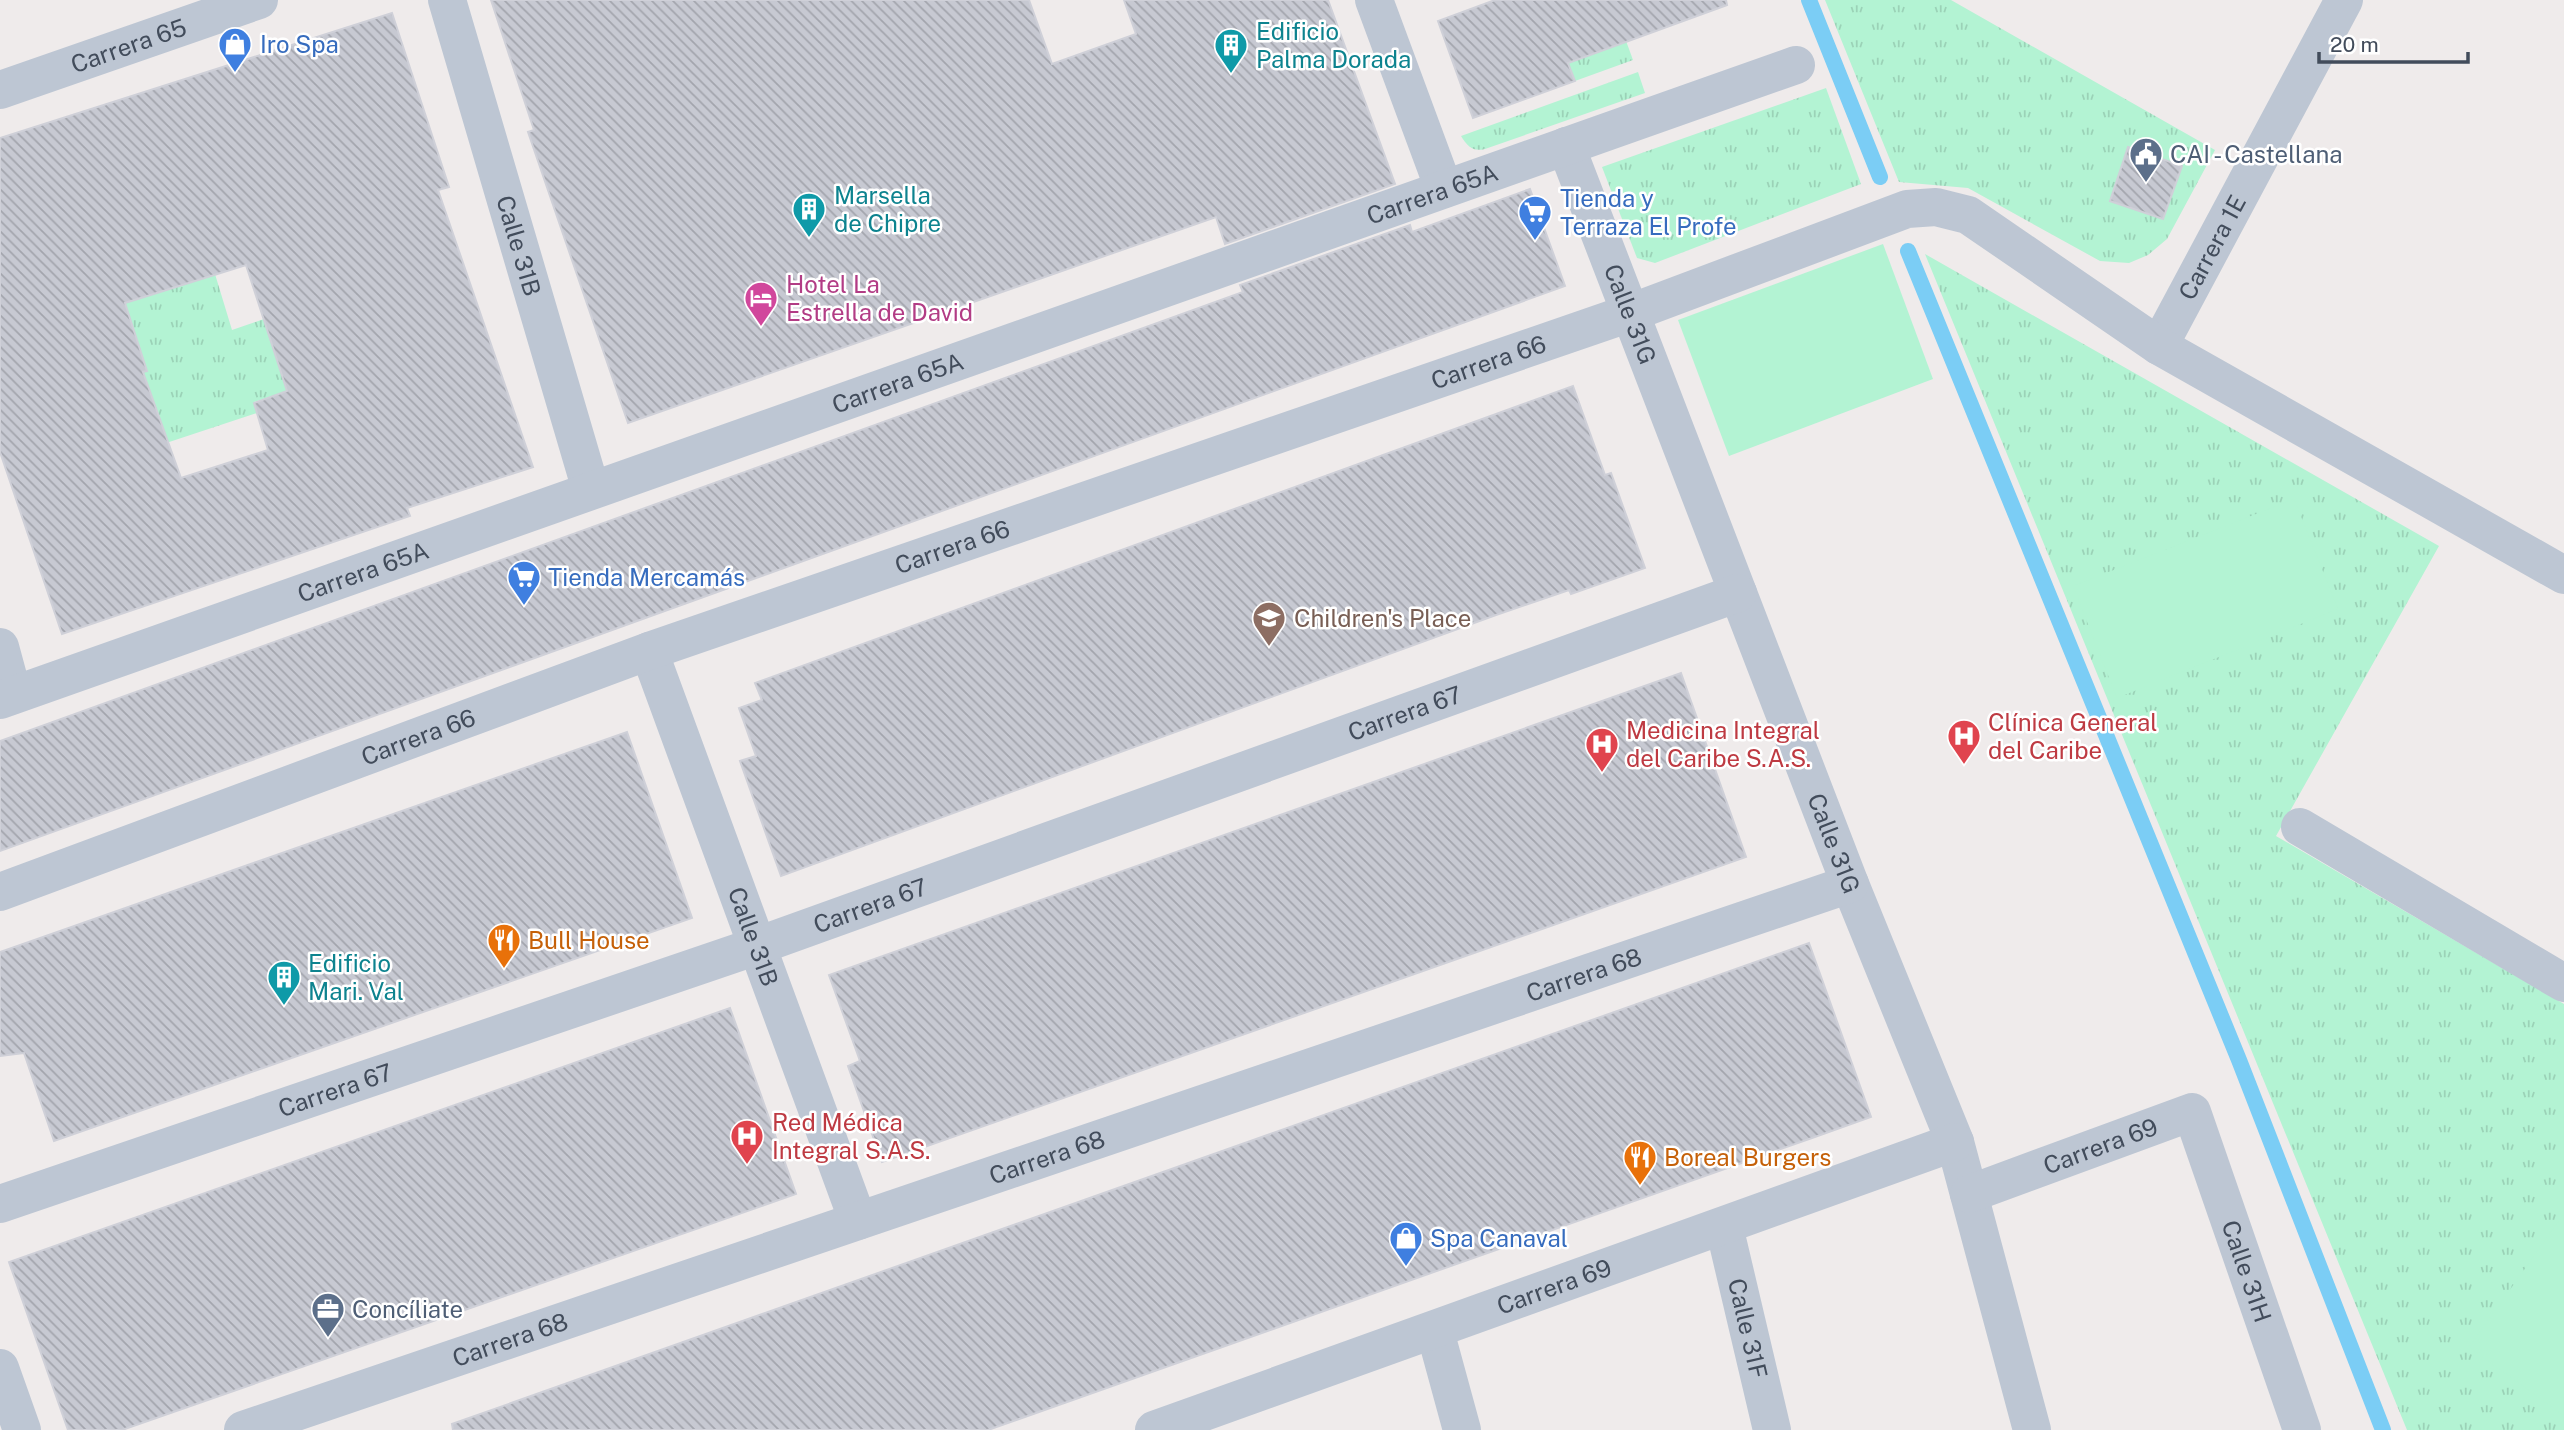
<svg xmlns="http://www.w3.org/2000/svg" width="2564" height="1430" font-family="'Public Sans',sans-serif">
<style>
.grass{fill:url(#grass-tufts)}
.pitch{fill:#b3f3d3}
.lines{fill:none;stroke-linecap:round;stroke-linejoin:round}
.stream{stroke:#7bcdf5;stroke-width:16}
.building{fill:url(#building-back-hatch);stroke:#cfd0d8;stroke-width:2;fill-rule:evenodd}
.street{stroke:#bdc6d3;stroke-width:38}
.labels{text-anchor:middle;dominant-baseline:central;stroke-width:5;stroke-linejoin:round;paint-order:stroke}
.culture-label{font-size:24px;fill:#0d838f;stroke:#fff;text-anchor:start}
.shop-label{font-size:24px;fill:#366cbe;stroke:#fff;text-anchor:start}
.street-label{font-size:24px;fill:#424c5b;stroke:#fff}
.service-label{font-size:24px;fill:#4e5e75;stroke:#fff;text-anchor:start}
.hotel-label{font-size:24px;fill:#b23c85;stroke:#fff;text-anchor:start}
.education-label{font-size:24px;fill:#785e54;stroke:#fff;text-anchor:start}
.health-label{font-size:24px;fill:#be3a42;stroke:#fff;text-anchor:start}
.food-label{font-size:24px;fill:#c56008;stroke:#fff;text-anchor:start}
</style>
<defs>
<pattern id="grass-tufts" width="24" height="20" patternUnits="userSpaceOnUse" patternTransform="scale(1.75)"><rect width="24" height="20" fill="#b3f3d3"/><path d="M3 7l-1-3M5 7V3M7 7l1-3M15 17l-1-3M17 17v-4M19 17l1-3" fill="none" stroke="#9bd2b7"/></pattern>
<pattern id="building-back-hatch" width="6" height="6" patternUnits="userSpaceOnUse" patternTransform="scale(1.75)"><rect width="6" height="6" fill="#c7c9d2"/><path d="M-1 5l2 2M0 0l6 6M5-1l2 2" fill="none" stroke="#a3a5ad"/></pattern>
</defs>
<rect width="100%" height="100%" fill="#efebeb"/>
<g class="grass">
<polygon points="1825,0 1951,0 2215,150 2167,239 2148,255 2129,263 2100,261 1968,188 1899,182"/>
<polygon points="1614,8 1633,60 1575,81 1555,30"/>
<path d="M1638 72 1645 93 1485 149C1473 152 1468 147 1461 136Z"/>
<polygon points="1826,88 1861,184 1655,263 1637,258 1602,167"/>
<polygon points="1925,254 2439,546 2276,836 2564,1004 2564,1430 2407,1430"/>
<polygon points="215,274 232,330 264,319 287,391 254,402 257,413 136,453 82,392 147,371 125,303"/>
</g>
<g class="pitch">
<polygon points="1883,244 1933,379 1729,456 1678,320"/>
<polygon points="2294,499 2338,609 2117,698 2073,586"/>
<polygon points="2564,1214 2564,1416 2469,1347"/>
</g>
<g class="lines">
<g class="stream">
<polyline points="1809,0 1880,177"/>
<polyline points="1908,251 2239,1060 2383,1430"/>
</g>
</g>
<g class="building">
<polygon points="491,0 1029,0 1052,64 1136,34 1124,0 1328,0 1395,184 1225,244 1216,217 628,423 528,132 534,130"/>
<polygon points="1495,0 1726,0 1727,5 1568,63 1575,81 1473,118 1438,21"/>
<path d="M392 13 449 187 438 190 533 467 407 508 410 516 62 634 0 452V138ZM246 265 287 391 254 403 268 450 181 478 143 372 147 371 125 303Z"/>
<polygon points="2128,147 2182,166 2163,219 2110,201"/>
<polygon points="1530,189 1565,286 0,851 0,741 1243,292 1240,285 1410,225 1412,232"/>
<polygon points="1573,386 1605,475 1611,473 1645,568 1571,594 1569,590 1496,615 781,876 740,761 756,756 739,708 762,700 755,683"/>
<polygon points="1681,673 1746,857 882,1162 848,1066 860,1061 829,975"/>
<polygon points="627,732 692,918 54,1141 24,1053 0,1056 0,952"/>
<polygon points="1809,943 1871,1117 1812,1138 988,1430 453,1430 452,1424"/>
<polygon points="730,1008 796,1194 122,1430 68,1430 9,1262"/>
</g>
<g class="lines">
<g class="street">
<path id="s1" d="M447 0 591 490"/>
<polyline points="1374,0 1444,189"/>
<path id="s2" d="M0 90 259 0"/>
<path id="s3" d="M1566 146 1850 884 1955 1142 2032 1430"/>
<path id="s4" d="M2159 346 2344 0"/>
<polyline points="0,647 13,695"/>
<path id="s5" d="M649 651 858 1221"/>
<path id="s6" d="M0 700 1796 65"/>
<polyline points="2300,827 2564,983"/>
<path id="s7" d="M0 892 649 651 1630 313 1907 209 1936 207 1968 215 2159 346 2564 575"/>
<path id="s8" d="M1969 1194 2192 1112 2302 1430"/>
<path id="s9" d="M0 1204 757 946 1738 593"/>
<path id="s10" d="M1724 1226 1772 1430"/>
<polyline points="1435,1331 1462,1430"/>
<polyline points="0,1368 22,1430"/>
<path id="s11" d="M243 1430 1850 884"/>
<path id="s12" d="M1154 1430 1955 1142"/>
</g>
</g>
<defs>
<symbol id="shop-pin" viewBox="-11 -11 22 30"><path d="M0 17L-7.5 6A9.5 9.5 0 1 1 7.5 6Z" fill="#3f7fe0" stroke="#fff"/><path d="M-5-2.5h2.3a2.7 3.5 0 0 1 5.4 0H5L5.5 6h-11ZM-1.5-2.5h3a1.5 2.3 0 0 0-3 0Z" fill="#fff"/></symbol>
<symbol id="building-pin" viewBox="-11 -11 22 30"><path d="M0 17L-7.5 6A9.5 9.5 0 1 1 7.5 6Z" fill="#0f9aa8" stroke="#fff"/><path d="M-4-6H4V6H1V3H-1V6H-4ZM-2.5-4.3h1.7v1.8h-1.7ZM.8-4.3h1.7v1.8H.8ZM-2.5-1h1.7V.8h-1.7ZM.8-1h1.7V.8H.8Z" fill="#fff"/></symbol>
<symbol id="civic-pin" viewBox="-11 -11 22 30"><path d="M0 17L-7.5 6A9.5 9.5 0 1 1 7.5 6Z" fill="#5c6f8a" stroke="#fff"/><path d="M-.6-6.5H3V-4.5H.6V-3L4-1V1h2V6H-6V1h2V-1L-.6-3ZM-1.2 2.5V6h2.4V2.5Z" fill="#fff"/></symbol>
<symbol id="supermarket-pin" viewBox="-11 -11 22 30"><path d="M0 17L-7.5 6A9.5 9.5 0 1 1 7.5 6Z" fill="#3f7fe0" stroke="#fff"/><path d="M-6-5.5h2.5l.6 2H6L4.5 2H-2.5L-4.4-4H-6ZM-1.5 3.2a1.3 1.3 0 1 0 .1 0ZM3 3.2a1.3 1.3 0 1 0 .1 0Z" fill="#fff"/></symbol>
<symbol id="hotel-pin" viewBox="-11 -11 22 30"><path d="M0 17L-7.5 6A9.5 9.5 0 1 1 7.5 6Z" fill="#d1479c" stroke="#fff"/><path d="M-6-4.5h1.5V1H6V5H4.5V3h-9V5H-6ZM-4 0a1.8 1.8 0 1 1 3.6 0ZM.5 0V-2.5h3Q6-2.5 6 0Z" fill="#fff"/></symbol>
<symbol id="school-pin" viewBox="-11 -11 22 30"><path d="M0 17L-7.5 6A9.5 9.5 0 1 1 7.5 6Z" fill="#8d6e63" stroke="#fff"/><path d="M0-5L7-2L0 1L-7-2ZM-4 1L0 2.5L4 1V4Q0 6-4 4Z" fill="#fff"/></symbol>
<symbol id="hospital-pin" viewBox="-11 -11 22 30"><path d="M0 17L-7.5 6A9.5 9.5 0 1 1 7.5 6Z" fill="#e0444e" stroke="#fff"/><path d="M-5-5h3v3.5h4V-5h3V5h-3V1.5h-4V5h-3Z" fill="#fff"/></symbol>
<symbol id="restaurant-pin" viewBox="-11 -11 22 30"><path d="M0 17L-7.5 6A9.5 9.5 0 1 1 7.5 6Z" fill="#e8710a" stroke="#fff"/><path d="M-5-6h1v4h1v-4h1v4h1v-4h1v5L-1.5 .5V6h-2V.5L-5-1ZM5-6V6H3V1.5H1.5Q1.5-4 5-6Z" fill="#fff"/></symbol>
<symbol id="office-pin" viewBox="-11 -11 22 30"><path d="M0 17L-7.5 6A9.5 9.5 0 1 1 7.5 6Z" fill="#5c6f8a" stroke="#fff"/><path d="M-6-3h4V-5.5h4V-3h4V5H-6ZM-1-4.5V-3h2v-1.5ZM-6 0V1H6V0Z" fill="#fff"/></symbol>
</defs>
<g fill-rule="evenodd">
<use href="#shop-pin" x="216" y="25" width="38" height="52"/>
<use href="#building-pin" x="1212" y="26" width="38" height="52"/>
<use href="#civic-pin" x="2127" y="135" width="38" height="52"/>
<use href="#building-pin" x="790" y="190" width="38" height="52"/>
<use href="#supermarket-pin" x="1516" y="193" width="38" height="52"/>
<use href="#hotel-pin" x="742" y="279" width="38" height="52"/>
<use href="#supermarket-pin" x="505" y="558" width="38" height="52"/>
<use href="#school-pin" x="1250" y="599" width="38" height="52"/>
<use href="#hospital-pin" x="1945" y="717" width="38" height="52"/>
<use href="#hospital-pin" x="1583" y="725" width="38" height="52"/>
<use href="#restaurant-pin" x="485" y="921" width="38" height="52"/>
<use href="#building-pin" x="265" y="958" width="38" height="52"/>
<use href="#hospital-pin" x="728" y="1117" width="38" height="52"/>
<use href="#restaurant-pin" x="1621" y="1138" width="38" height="52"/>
<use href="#shop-pin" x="1387" y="1219" width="38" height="52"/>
<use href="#office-pin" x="309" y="1290" width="38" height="52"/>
</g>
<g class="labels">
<g class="culture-label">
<text x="1256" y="31">Edificio<tspan x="1256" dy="28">Palma Dorada</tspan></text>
<text x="834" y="195">Marsella<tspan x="834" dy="28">de Chipre</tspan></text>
<text x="308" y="963">Edificio<tspan x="308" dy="28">Mari. Val</tspan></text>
</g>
<g class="shop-label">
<text x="260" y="44">Iro Spa</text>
<text x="1560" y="198">Tienda y<tspan x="1560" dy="28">Terraza El Profe</tspan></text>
<text x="548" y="577">Tienda Mercamás</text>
<text x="1430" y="1238">Spa Canaval</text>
</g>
<g class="street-label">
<text stroke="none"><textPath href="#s2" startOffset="136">Carrera 65</textPath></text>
<text stroke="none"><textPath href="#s6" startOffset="1519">Carrera 65A</textPath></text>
<text stroke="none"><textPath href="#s1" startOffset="256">Calle 31B</textPath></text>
<text stroke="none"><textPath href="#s4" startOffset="112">Carrera 1E</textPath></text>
<text stroke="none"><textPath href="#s3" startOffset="180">Calle 31G</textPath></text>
<text stroke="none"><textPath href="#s7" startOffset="1580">Carrera 66</textPath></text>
<text stroke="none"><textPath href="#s6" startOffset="952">Carrera 65A</textPath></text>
<text stroke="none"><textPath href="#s7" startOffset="1013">Carrera 66</textPath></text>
<text stroke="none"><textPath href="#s6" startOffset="385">Carrera 65A</textPath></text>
<text stroke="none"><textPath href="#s9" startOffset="1488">Carrera 67</textPath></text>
<text stroke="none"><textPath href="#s7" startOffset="446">Carrera 66</textPath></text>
<text stroke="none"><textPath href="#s3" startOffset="747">Calle 31G</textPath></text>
<text stroke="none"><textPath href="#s9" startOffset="920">Carrera 67</textPath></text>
<text stroke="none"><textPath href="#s5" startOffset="304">Calle 31B</textPath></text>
<text stroke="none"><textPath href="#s11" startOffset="1416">Carrera 68</textPath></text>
<text stroke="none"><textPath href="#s9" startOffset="354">Carrera 67</textPath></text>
<text stroke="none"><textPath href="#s8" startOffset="140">Carrera 69</textPath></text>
<text stroke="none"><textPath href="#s11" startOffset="849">Carrera 68</textPath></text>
<text stroke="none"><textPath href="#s8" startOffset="406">Calle 31H</textPath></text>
<text stroke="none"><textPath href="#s12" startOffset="425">Carrera 69</textPath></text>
<text stroke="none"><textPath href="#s10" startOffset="105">Calle 31F</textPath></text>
<text stroke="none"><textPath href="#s11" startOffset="282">Carrera 68</textPath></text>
</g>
<g class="service-label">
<text x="2170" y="154">CAI - Castellana</text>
<text x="352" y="1309">Concíliate</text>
</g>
<g class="hotel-label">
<text x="786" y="284">Hotel La<tspan x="786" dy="28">Estrella de David</tspan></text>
</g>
<g class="education-label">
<text x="1294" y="618">Children's Place</text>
</g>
<g class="health-label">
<text x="1988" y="722">Clínica General<tspan x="1988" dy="28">del Caribe</tspan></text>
<text x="1626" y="730">Medicina Integral<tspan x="1626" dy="28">del Caribe S.A.S.</tspan></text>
<text x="772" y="1122">Red Médica<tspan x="772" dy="28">Integral S.A.S.</tspan></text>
</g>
<g class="food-label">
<text x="528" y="940">Bull House</text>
<text x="1664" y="1157">Boreal Burgers</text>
</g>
</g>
<path d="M2319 52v10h149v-10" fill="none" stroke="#424c5b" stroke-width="3.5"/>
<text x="2330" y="52" font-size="21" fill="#424c5b" stroke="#ffffff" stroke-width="5" paint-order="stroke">20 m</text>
</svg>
